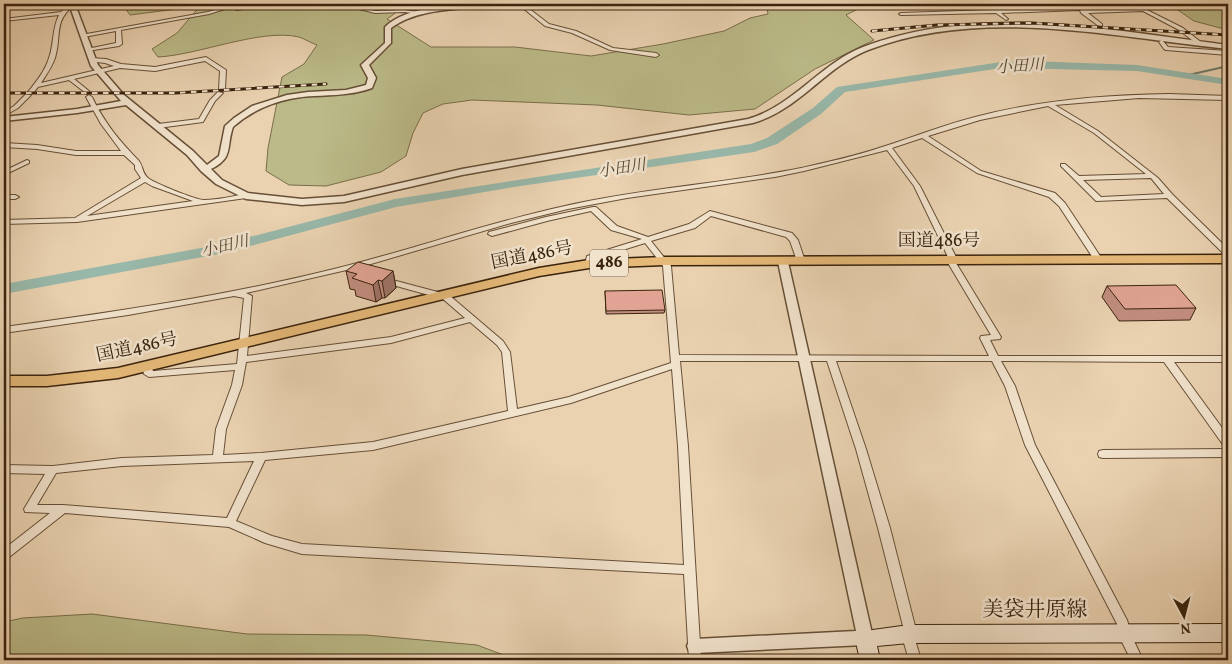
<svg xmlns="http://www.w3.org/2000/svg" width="1232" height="664" font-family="Vollkorn,'Noto Serif JP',serif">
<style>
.green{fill:#bbba88;stroke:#7a6e4a}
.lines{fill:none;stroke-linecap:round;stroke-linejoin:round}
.stream{stroke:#727c6b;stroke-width:2}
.river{fill:#98b8aa;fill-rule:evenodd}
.minor-casing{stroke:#664f36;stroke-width:2}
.tertiary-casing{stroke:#664f36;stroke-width:3}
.secondary-casing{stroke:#3a230d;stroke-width:2}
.trunk-casing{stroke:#3a230d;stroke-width:3}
.minor{fill:#f1e2cc;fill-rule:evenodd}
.tertiary{fill:#f1e2cc;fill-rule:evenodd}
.secondary{fill:#f1e2cc;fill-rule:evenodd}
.trunk{fill:#e5b978;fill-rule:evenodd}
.rail-casing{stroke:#3a230d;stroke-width:3}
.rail{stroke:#f1e2cc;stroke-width:2;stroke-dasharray:5.5;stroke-linecap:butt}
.wall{fill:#c28d7f;stroke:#3a230d}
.shaded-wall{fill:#9e7368;stroke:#3a230d}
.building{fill:#e1a494;stroke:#3a230d}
.labels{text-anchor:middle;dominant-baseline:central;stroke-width:5;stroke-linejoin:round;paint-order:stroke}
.far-water-label{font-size:16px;font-style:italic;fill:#524834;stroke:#f1e2cc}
.shield{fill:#f1e2cc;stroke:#715c46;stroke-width:1}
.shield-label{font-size:16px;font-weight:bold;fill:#3a230d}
.street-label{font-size:18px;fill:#3a230d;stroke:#f1e2cc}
.near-street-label{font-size:21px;fill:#3a230d;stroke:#f1e2cc}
</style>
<rect width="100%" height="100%" fill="#ead2b1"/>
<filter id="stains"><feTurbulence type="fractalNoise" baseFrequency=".004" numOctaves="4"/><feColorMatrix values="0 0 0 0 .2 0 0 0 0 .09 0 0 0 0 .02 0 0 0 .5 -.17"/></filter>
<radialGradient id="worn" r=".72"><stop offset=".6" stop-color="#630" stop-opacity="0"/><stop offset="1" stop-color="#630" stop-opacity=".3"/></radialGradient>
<g class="green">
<path d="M127 4H408L387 19 431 47H515L591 56 663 44 724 31 750 18 768 14 767 8 772 4H862L858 9 846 15 874 40 815 69 755 109 689 115 597 105 472 100 443 104 423 113 413 133 406 156 381 172 326 186 289 185 266 171 268 148 282 77 304 64 317 45C311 43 305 39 299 37 261 28 199 55 158 57L152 49 177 33 200 6 130 15 123 5Z"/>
<polygon points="1169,4 1228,4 1228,30 1194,21"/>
<polygon points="92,614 247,634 366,635 477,645 517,660 4,660 4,622 23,618"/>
</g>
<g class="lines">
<polyline class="stream" points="1184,76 1228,66"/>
<polygon class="river" points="1029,61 1137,65 1228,79 1228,85 1137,71 1001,68 845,92 821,114 777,144 754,152 514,187 396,207 224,253 4,294 4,284 223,244 395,199 751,144 767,138 813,108 837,87 1001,62"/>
<defs>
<g id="minor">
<path d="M70 4 74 5C53 22 62 35 55 58 52 67 46 75 41 83L114 66 105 63 89 61V59L91 58 106 59 121 64 155 67 206 57 226 70 225 89 222 91 219 89 220 71 205 61 155 71 120 68 74 79 89 91V93L87 94 69 80 38 87 33 93H29L28 92C36 82 45 71 49 58 54 44 52 29 59 15L4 21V19L61 12Z"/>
<polygon points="235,4 241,4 209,14 121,30 122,44 119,46 87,51 87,49 116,43 116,31 84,37 81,35 208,12"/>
<polygon points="245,4 250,4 247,6 278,4 237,10 235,9"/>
<polygon points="316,4 349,4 375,11 404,10 425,13 423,14 404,12 375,13 348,6 318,5"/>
<polygon points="504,4 509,4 510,5 508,6"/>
<polygon points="518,4 523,4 549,24 576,31 613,48 656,53 659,55 656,57 610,50 572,33 545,26"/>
<polygon points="986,4 991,4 998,10 1080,8 1084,10 1138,9 1130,4 1135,4 1183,28 1202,43 1197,44 1179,30 1143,11 1088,13 1102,24 1102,26 1100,27 1081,13 1080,10 1001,13 1008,19 1006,20 996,13 901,15 899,14 901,13 992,10"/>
<polygon points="1162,40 1168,47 1228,51 1228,55 1166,50 1164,49 1159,42"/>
<polygon points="218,92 223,93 215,101 203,122 158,128 155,126 158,124 199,119 210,100"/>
<polygon points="26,94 31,95 18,108 4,116 4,112 14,106"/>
<path d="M1169 94 1228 96V100L1139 98 1055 105 1098 131 1158 178 1172 194 1228 249V255H1225L1167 198 1096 201 1061 166V164H1065L1079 176 1146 174 1094 133 1048 106 980 120 928 136 981 171 1055 193 1065 203 1102 259 1101 261H1095L1059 206 1049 197 977 173 922 138 892 148 920 186 956 257V263L1001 337 1000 339 990 340 998 356H1228V362H1174L1228 436V447L1224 446 1164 362 1001 361 1015 386 1035 445 1127 620 1133 639 1143 660H1131L1121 640 1117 624 1025 445 1005 386 992 361H836L866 449 890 528 915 626 916 643 921 660H909L904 643 903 626 878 528 856 449 827 361H680L688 446 701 660H689L684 574 302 554 265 543 229 527 65 513 8 558 4 560V549L50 513 25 512 24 509 45 474 4 473V465L53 466 122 458 213 455 216 429 232 385 235 370 149 377 144 374 142 366 144 364H150L153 371 237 364 244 298 234 296 128 315 4 333V327C114 312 225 296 334 269 411 250 487 223 565 206 643 188 723 184 801 168 828 162 856 156 882 147 914 137 946 124 979 116 1041 100 1104 95 1169 94ZM887 150 914 186 948 257V263L991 335 981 336 980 338 989 356 679 355 671 266 651 241 695 228 711 216 786 237 790 241 797 261 801 263 805 261 798 240 792 233 710 211 689 224 648 237 617 226 596 207H593L546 217 489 232 488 234 492 236 547 221 591 211 611 230 642 239 587 256 585 264 589 266H592L594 259 645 243 663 266 671 363 569 397 517 409 510 352 503 341 449 295 385 278H382L381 280 382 282 443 299 465 318 391 337 247 356 252 296 246 293 364 266 511 223 568 209 627 198 775 177 804 171ZM1151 178 1164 194 1101 197 1083 180ZM470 322 497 345 502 352 508 411 373 442 261 453 223 455 226 429 242 385 246 362 391 343ZM672 369 678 446 684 565 302 544 272 536 236 521 265 460 373 450 571 403ZM254 461 227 518 63 505H37L56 473 122 466Z"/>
<path d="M89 95 92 97C105 124 119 140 139 161 143 166 142 173 148 178 154 183 196 200 204 200 218 200 233 196 246 194L250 196 246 198 77 222 4 224V220L75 218 141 178 135 169V165L124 155H76L37 149 4 147V143L37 145 76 151H121L101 124 86 97ZM145 182 152 186 193 201 87 216Z"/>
<polygon points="27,160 29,161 29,163 4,175 4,171"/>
<polygon points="4,195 15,195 19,197 15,199 4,199"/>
<polygon points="1228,449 1228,457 1103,458 1099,457 1098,454 1099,451 1103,450"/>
</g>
<g id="tertiary">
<path d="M69 4H75L98 65 124 95 193 151 207 165 219 156 225 126 234 118 252 106 287 95 308 92 346 90 366 85 368 78 361 65 385 43V27C406 6 457 4 486 4L483 6C453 10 417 9 391 28V43L369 65 376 78 372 88C353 95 334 95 314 96 285 97 255 107 233 127 226 147 234 158 211 169L222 180 248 193 302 199 344 196 462 169 748 119C793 106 820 64 863 47 979 3 1109 30 1228 45V49C1110 37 983 6 868 50 825 67 799 110 753 123L462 175 344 202 302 205 246 199 216 184 201 171 187 155 126 105 77 113 4 121V117L77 109 121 101 91 66Z"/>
<polygon points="783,259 788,262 873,638 871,643 865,645 695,653 689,651 687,646 689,641 695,639 856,631 778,262"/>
</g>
<polygon id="secondary" points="1228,624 1228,642 909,643 877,646 880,660 860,660 855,638 858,632 909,625"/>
<polygon id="trunk" points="1228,255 1228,263 664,265 589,268 539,276 118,378 47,386 4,386 4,376 47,376 118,368 539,268 589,260 664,257"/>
</defs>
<use href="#minor" class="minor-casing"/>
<use href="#tertiary" class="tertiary-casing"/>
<use href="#secondary" class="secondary-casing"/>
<use href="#trunk" class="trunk-casing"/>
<use href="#minor" class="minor"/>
<use href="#tertiary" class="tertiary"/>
<use href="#secondary" class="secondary"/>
<use href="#trunk" class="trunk"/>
<defs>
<g id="rail">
<polyline points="872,31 937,25 1031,23 1228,35"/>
<polyline points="4,93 175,93 326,84"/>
</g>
</defs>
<use href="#rail" class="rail-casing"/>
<use href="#rail" class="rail"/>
</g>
<g class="wall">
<polygon points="346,271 393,271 396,288 385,298 382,298 376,302 356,296 355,290 350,289"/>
<polygon points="1107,286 1196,308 1190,320 1119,321 1102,297"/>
<polygon points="605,291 665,310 664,313 606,314"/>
</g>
<g class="shaded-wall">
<polygon points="393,271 396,288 385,298 382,281"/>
<polygon points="378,280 382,298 376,302 373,285"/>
</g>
<g class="building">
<polygon points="358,262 393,271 382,281 378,280 373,285 352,278 357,274 346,271"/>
<polygon points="1176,285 1196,308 1125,309 1107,286"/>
<polygon points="662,290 665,310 606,311 605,291"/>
</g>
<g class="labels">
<g class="far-water-label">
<text transform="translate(1020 67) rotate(-4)">小田川</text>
<text transform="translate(622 169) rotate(-9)">小田川</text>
<text transform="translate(225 247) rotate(-13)">小田川</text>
</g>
<rect class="shield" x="590" y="249.5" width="38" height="27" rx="4"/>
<g class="shield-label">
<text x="609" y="263">486</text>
</g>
<g class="street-label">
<text x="939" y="241">国道486号</text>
<text transform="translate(532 256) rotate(-11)">国道486号</text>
<text transform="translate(137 348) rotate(-12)">国道486号</text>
</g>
<g class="near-street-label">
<text x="1035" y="610">美袋井原線</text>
</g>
</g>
<rect width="1232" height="664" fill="none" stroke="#ead2b1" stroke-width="20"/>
<rect x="5" y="5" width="1222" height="654" fill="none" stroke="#3a230d" stroke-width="2.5"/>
<rect x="10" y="10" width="1212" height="644" fill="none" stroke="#3a230d"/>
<g transform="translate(1184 616) rotate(173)" stroke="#f1e2cc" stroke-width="4" paint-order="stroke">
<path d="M0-4L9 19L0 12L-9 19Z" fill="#3a230d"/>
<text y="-8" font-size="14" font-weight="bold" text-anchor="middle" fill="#3a230d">N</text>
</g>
<rect width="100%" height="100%" filter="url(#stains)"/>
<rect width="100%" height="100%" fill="url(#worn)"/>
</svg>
